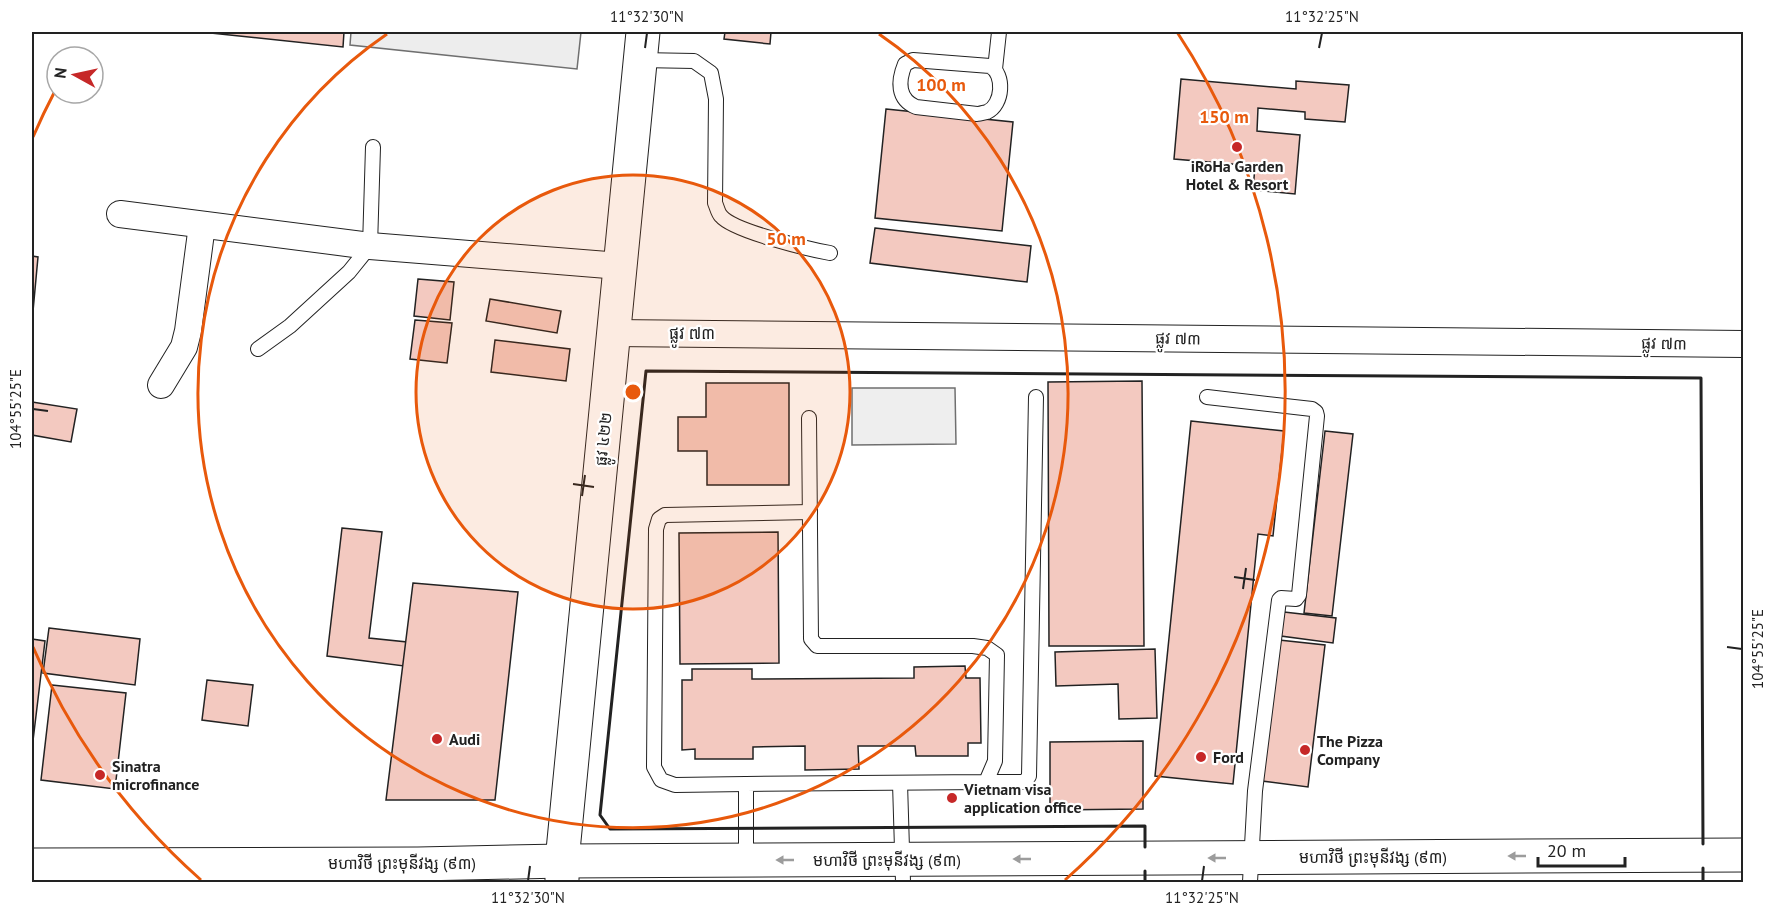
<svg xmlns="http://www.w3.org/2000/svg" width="1775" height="914" font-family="'PT Sans','Noto Sans Khmer',sans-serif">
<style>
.green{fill:#eee;stroke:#6f6f6f;stroke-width:1.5}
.parking{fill:#ededed;stroke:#6f6f6f;stroke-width:1.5}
.building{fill:#f3c9c0;stroke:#222;stroke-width:1.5}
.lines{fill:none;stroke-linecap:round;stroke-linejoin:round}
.lane-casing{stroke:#222;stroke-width:16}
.street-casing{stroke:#222;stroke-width:28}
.secondary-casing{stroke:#222;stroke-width:35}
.highway-casing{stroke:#222;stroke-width:35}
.lane{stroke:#fff;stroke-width:14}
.street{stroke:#fff;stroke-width:26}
.secondary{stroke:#fff;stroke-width:33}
.highway{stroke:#fff;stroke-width:33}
.wall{stroke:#222;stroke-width:3}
.oneway{fill:#9c9c9c}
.ticks{fill:none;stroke:#222;stroke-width:2}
.ring{fill:none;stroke:#e8590c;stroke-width:3}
.poi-dot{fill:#c62828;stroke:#fff;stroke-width:2}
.labels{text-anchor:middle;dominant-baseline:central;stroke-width:4.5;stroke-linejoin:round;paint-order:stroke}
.poi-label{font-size:16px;font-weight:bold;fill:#222;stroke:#fff;text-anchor:start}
.street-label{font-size:16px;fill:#222;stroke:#fff}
.centre{fill:#e8590c;stroke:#fff;stroke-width:3}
.ring-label{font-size:18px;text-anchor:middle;font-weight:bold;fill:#e8590c;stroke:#fff;stroke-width:4.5;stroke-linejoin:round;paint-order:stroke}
.neatline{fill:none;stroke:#222;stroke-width:2}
.ticks-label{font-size:15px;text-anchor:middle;fill:#222}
</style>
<rect width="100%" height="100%" fill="#fff"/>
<polygon class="green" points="852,388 955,388 956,444 852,445"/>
<polygon class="parking" points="351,32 581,32 577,69 350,45"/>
<g class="building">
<polygon points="201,32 344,32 343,47"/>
<polygon points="725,32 771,32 770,44 724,39"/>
<polygon points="1181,79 1296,89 1296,81 1349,85 1345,122 1305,119 1305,112 1258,108 1257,131 1300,135 1295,194 1253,190 1255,166 1174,159"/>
<polygon points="886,109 1013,122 1002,231 875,218"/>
<polygon points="875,228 1031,246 1027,282 870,263"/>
<polygon points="32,256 38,257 32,322"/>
<polygon points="418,279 454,282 450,320 414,316"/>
<polygon points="490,299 561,311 557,333 486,321"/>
<polygon points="415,320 452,323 447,363 410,359"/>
<polygon points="495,340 570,349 566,381 491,372"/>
<polygon points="1142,381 1144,646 1049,646 1048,382"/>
<polygon points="706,383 789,383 789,485 707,485 707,451 678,451 678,417 706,417"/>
<polygon points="32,402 77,409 71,442 32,435"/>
<polygon points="1191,421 1284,431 1273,536 1258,534 1233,784 1155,776"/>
<polygon points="1325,431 1353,434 1332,616 1304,613"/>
<polygon points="342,528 382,532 369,638 407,642 404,666 327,656"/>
<polygon points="778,532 779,663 680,664 679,533"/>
<polygon points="413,583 518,592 495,800 386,800"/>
<polygon points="1284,612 1336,618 1333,643 1281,636"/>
<polygon points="49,628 140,639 135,685 43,673"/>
<polygon points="32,639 45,641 32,749"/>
<polygon points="1279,640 1325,645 1308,787 1262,781"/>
<polygon points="1155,649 1157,718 1119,719 1118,684 1056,686 1055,652"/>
<polygon points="965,666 966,678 980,678 981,743 968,743 968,756 916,756 915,746 858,746 859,769 805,770 805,746 753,747 753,759 695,759 695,749 682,750 682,680 692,680 692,669 752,669 752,679 914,678 914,667"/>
<polygon points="207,680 253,685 248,726 202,720"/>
<polygon points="52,685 126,693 115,789 41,780"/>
<polygon points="1143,741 1143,809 1050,810 1050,742"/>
</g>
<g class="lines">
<defs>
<g id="lane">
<path d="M640 60 694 61 711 73 716 99 715 203C717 207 718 213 721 216 733 231 808 249 830 253"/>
<path d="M913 60 990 66C1005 74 1003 105 987 112 987 112 978 114 977 114L916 107C897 99 898 81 905 64Z"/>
<polyline points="995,69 999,32"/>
<polyline points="258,349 290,326 349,272 370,246 373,147"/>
<polyline points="1207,397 1312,409 1316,412 1317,416 1299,595 1296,599 1281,598 1279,600 1255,791 1250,882"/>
<polyline points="986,782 1025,782 1029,776 1036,397"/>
<polyline points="900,783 903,882"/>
<polyline points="746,784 675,785 661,780 654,767 656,529 659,519 665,515 810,512"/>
<polyline points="746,860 746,784 986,782 995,761 997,655 987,648 973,646 817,646 811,639 809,418"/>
</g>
<g id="street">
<polyline points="120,214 370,246 620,266"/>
<polyline points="613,333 1744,344"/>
<polyline points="161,385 184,347 188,331 202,225"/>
</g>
<polyline id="secondary" points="562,882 562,861 643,32"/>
<polyline id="highway" points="32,865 418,864 562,861 1744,855"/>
</defs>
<use href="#lane" class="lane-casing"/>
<use href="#street" class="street-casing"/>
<use href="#secondary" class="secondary-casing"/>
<use href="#highway" class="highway-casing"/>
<use href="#lane" class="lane"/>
<use href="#street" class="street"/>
<use href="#secondary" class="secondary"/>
<use href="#highway" class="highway"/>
<g class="wall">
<polyline points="1145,847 1145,826 610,829 600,815 646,371 1701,378 1703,844"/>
<polyline points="1703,868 1703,882"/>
<polyline points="1145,882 1145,871"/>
</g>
</g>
<defs><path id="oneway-solid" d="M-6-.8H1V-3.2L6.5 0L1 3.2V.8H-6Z" transform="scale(1.5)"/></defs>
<g class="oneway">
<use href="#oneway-solid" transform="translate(1517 856) rotate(180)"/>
<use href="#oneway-solid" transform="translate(1217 858) rotate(180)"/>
<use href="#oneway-solid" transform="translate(1022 859) rotate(180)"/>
<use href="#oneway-solid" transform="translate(785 860) rotate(180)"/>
</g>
<path class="ticks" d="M645 48 647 33M1319 48 1322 33M33 409 48 411M573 484 594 487M582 496 585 475M1234 577 1255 580M1243 589 1246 568M1727 647 1742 649M528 881 530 866M1202 881 1204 866"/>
<circle cx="633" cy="392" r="217" fill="#e8590c" fill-opacity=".12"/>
<g class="ring">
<circle cx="633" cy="392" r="217"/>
<path d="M879 34A435 435 0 1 1 387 34"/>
<path d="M201 880A652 652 0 0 1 33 647M33 137A652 652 0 0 1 55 91M1177 32A652 652 0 0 1 1065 880"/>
</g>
<g class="poi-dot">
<circle cx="1237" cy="147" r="6"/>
<circle cx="437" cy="739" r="6"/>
<circle cx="1305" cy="750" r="6"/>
<circle cx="1201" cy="757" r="6"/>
<circle cx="100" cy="775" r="6"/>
<circle cx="952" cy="798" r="6"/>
</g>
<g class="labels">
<g class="poi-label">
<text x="1237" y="166" text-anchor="middle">iRoHa Garden<tspan x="1237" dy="18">Hotel &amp; Resort</tspan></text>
<text x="449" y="739">Audi</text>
<text x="1317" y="741">The Pizza<tspan x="1317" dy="18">Company</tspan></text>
<text x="1213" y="757">Ford</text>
<text x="112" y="766">Sinatra<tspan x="112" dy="18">microfinance</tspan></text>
<text x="964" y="789">Vietnam visa<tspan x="964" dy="18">application office</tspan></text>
</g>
<g class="street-label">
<text x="692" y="333">ផ្លូវ ៧៣</text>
<text transform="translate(1178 338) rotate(1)">ផ្លូវ ៧៣</text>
<text transform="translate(1664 343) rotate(1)">ផ្លូវ ៧៣</text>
<text transform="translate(603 439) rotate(-84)">ផ្លូវ ៤២២</text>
<text x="1373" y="857">មហាវិថី ព្រះមុនីវង្ស (៩៣)</text>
<text x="887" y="860">មហាវិថី ព្រះមុនីវង្ស (៩៣)</text>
<text x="402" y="863">មហាវិថី ព្រះមុនីវង្ស (៩៣)</text>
</g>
</g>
<circle cx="633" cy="392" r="9" class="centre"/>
<g class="ring-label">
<text x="941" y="91">100 m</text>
<text x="1224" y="123">150 m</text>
<text x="786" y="245">50 m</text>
</g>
<rect width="1775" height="914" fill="none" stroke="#ffffff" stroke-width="66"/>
<g transform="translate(75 75) rotate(278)"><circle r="28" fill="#ffffff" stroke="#a7a7a7" stroke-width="1.5"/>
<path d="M0-4.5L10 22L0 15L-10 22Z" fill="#c62828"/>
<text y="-9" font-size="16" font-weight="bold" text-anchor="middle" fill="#222222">N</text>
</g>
<path d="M1538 857v9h87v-9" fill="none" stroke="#222222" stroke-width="3"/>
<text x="1547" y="857" font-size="18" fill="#222222" stroke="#ffffff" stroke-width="4.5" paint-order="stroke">20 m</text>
<rect x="33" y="33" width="1709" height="848" class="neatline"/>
<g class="ticks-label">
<text x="647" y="22">11°32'30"N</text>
<text x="1322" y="22">11°32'25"N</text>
<text transform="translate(16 409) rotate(-90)" y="5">104°55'25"E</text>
<text transform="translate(1758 649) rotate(-90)" y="5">104°55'25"E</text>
<text x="528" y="903">11°32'30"N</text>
<text x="1202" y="903">11°32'25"N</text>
</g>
</svg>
